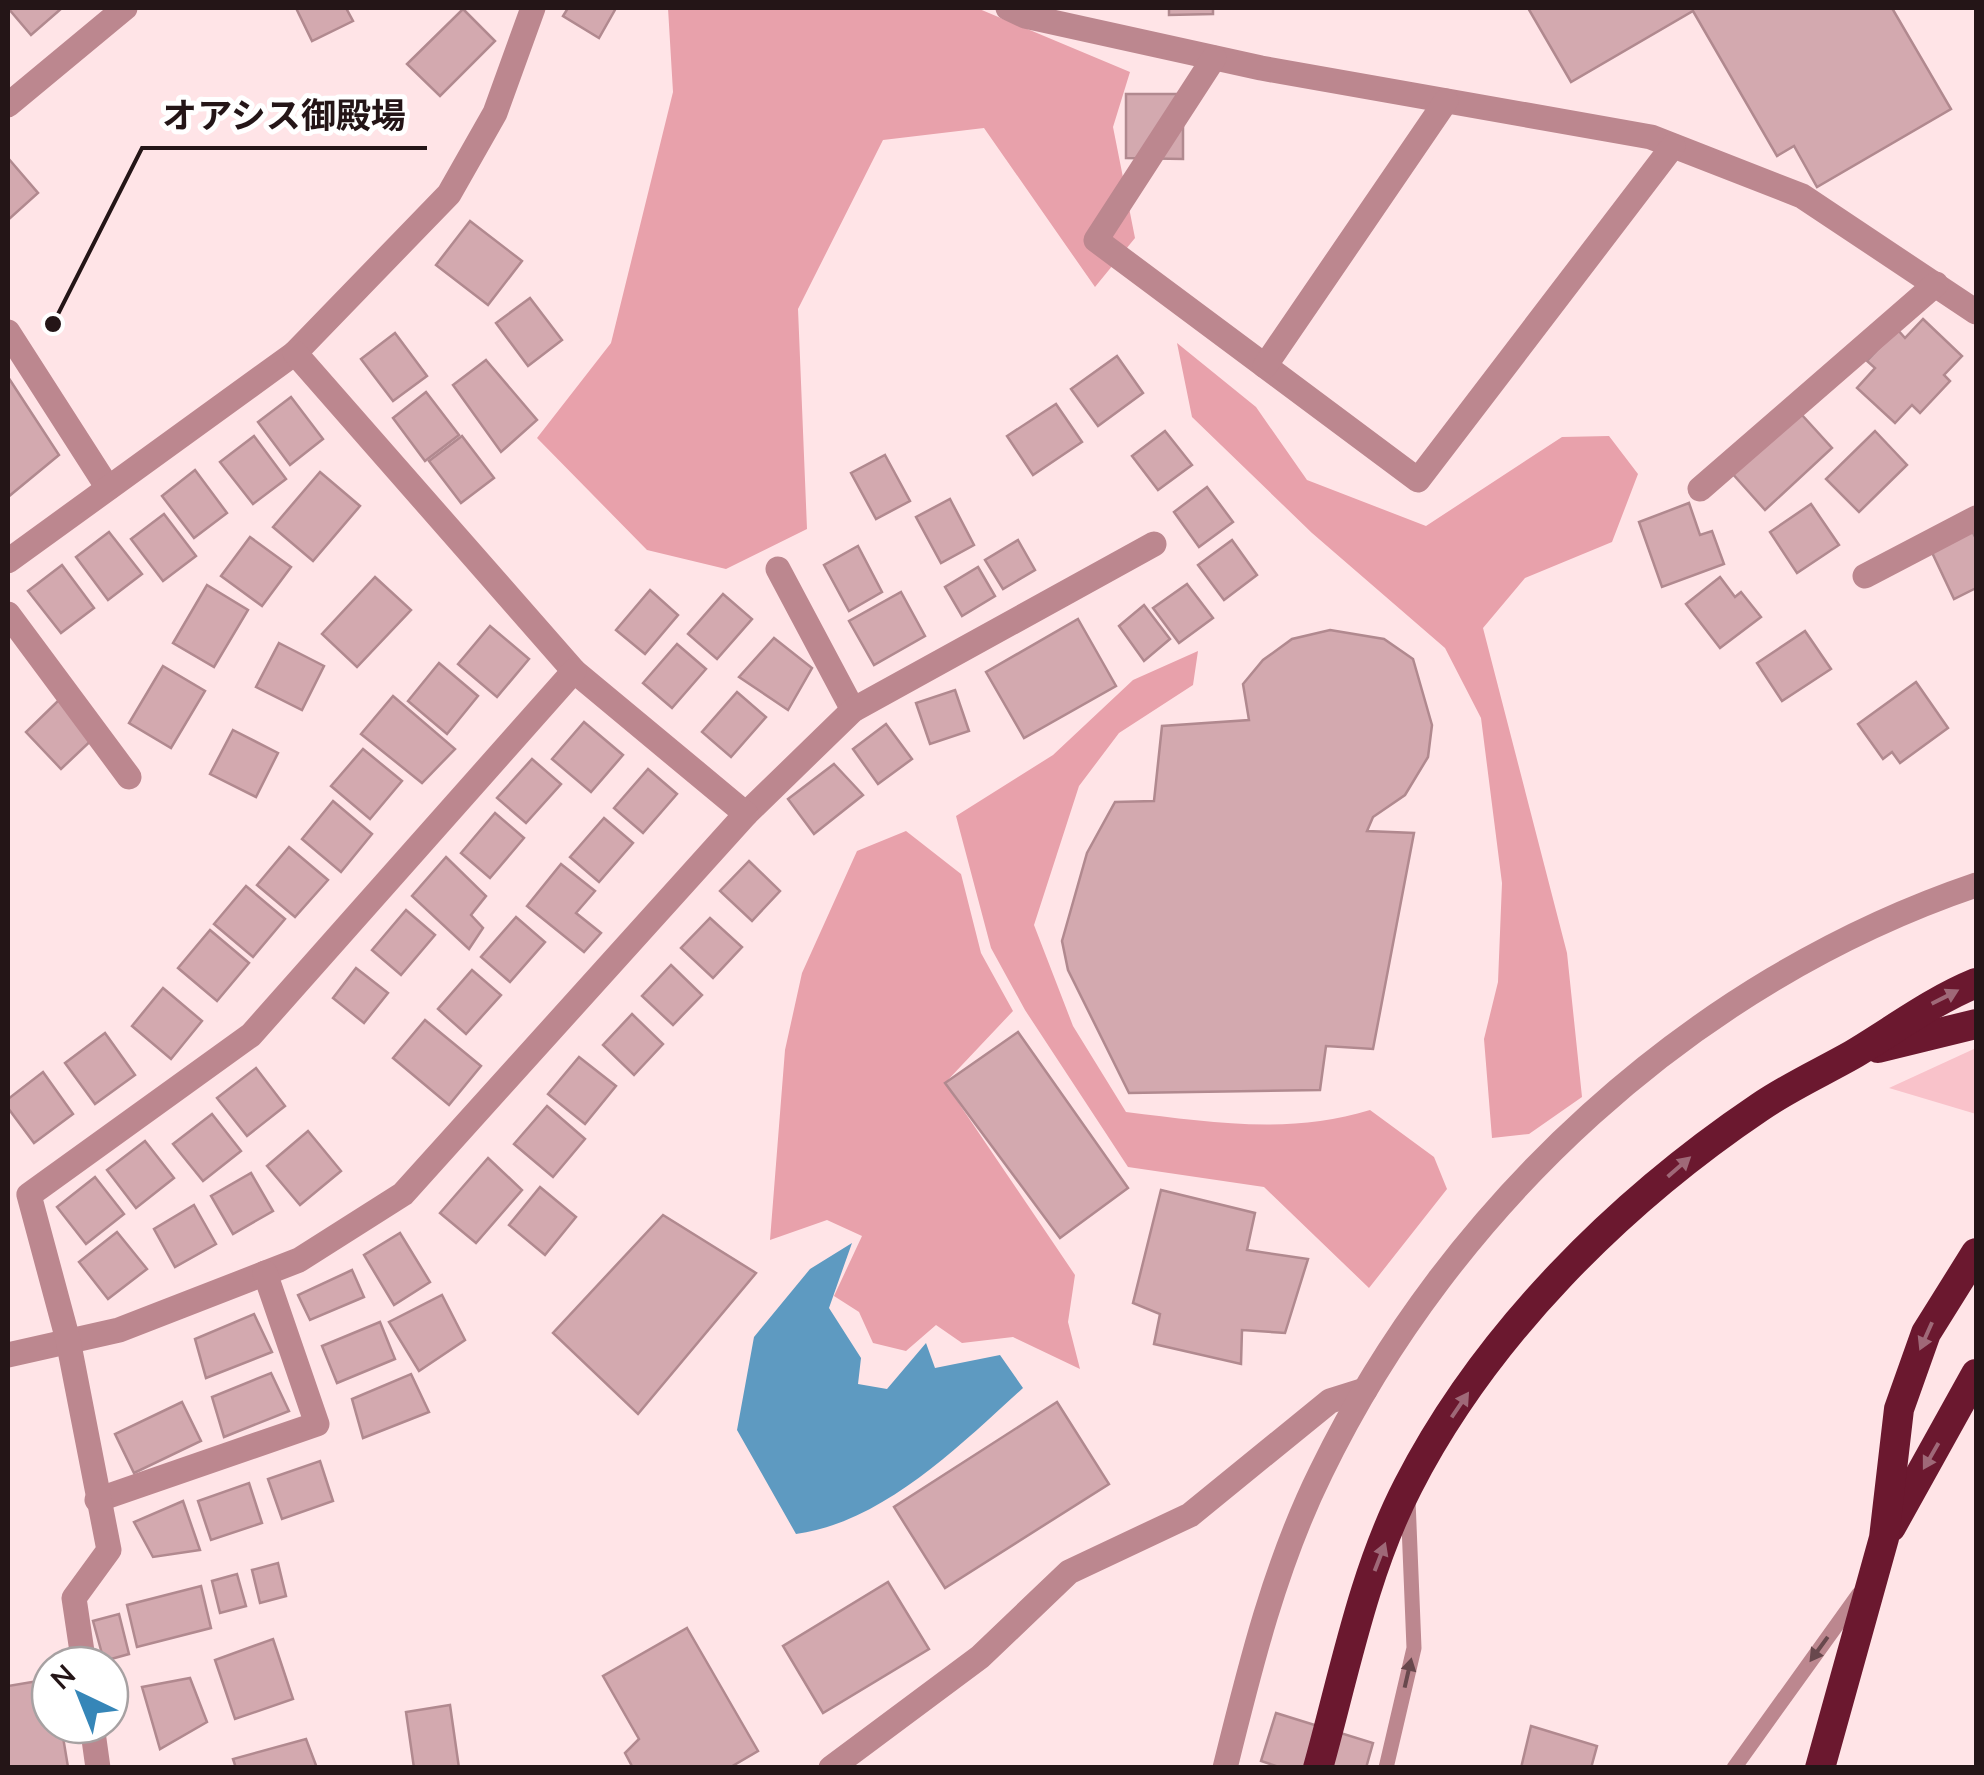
<svg xmlns="http://www.w3.org/2000/svg" width="1984" height="1775" font-family="'Nunito Sans','Noto Sans JP',sans-serif">
<style>
.green{fill:#f9c2ca}
.forest{fill:#e8a1ab}
.water{fill:#5e9ac1}
.building{fill:#d3a9af;stroke:#b1898f;stroke-width:2.5}
.lines{fill:none;stroke-linecap:round;stroke-linejoin:round}
.lane{stroke:#bc878f;stroke-width:15}
.street{stroke:#bc878f;stroke-width:25}
.highway{stroke:#6b182f;stroke-width:30}
.oneway{fill:#9f6978}
.oneway2{fill:#68484d}
.leader{fill:none;stroke:#241517;stroke-width:4}
.callout-dot{fill:#241517;stroke:#fff;stroke-width:4}
.callout-label{font-size:35px;text-anchor:middle;font-weight:bold;fill:#241517;stroke:#fff;stroke-width:10;stroke-linejoin:round;paint-order:stroke}
</style>
<rect width="100%" height="100%" fill="#ffe4e7"/>
<polygon class="green" points="1976,1048 1976,1114 1889,1088"/>
<g class="forest">
<polygon points="668,8 977,8 1130,72 1113,127 1135,238 1095,287 984,128 883,140 798,309 807,529 726,569 647,550 537,438 611,343 673,92"/>
<polygon points="1177,343 1256,407 1307,480 1426,526 1562,437 1609,436 1638,474 1612,542 1525,578 1483,628 1567,953 1582,1097 1529,1134 1492,1138 1484,1039 1498,982 1502,883 1481,718 1445,648 1312,533 1192,417"/>
<path d="M1198 651 1193 685 1119 733 1079 786 1034 925 1073 1026 1126 1112C1208 1122 1290 1135 1370 1110L1434 1157 1447 1189 1369 1288 1264 1187 1128 1167 1025 1010 991 948 956 816 1053 755 1133 680Z"/>
<polygon points="906,831 961,874 981,953 1013,1011 945,1083 1075,1275 1068,1322 1080,1369 1013,1337 962,1343 936,1325 906,1351 873,1343 859,1312 834,1296 862,1236 827,1220 770,1240 785,1050 802,973 857,851"/>
</g>
<path class="water" d="M852 1243 829 1308 861 1358 858 1384 887 1389 926 1343 935 1368 1000 1355 1023 1388C960 1445 884 1522 796 1534L737 1430 754 1337 810 1269Z"/>
<g class="building">
<polygon points="8,8 62,8 31,35"/>
<polygon points="296,8 346,8 353,21 312,41"/>
<polygon points="568,8 616,8 599,38 563,16"/>
<polygon points="1169,8 1213,8 1213,14 1169,15"/>
<polygon points="1528,8 1892,8 1951,109 1817,187 1794,146 1777,156 1693,11 1571,82"/>
<polygon points="463,9 495,41 440,96 407,64"/>
<polygon points="1126,94 1183,94 1183,159 1126,158"/>
<polygon points="8,158 38,193 8,220"/>
<polygon points="470,221 522,261 488,305 436,265"/>
<polygon points="530,298 562,340 528,366 496,323"/>
<polygon points="1923,319 1962,356 1944,375 1950,381 1920,413 1912,405 1895,423 1857,388 1875,368 1867,361 1897,329 1905,338"/>
<polygon points="395,333 427,376 393,401 361,359"/>
<polygon points="1117,356 1143,393 1098,426 1071,389"/>
<polygon points="486,360 537,420 501,452 453,385"/>
<polygon points="8,377 59,455 8,497"/>
<polygon points="426,392 459,435 425,461 393,418"/>
<polygon points="291,397 323,439 290,465 258,422"/>
<polygon points="1056,404 1082,442 1033,475 1007,436"/>
<polygon points="1792,404 1832,448 1765,510 1731,472"/>
<polygon points="1165,431 1192,465 1158,490 1132,456"/>
<polygon points="1875,431 1907,465 1859,512 1826,479"/>
<polygon points="254,436 286,479 253,504 220,462"/>
<polygon points="462,436 494,478 461,503 429,461"/>
<polygon points="885,455 910,501 876,519 851,473"/>
<polygon points="195,470 227,513 194,538 162,496"/>
<polygon points="320,472 360,506 313,561 273,527"/>
<polygon points="1207,487 1233,522 1199,547 1174,512"/>
<polygon points="950,499 974,545 941,563 916,517"/>
<polygon points="1689,503 1700,535 1712,531 1724,564 1662,587 1639,522"/>
<polygon points="1811,504 1839,545 1797,573 1770,532"/>
<polygon points="164,514 196,556 163,581 131,539"/>
<polygon points="1969,524 1976,539 1976,588 1954,599 1928,544"/>
<polygon points="109,532 142,574 108,600 76,557"/>
<polygon points="250,537 291,567 262,606 221,576"/>
<polygon points="1018,540 1035,570 1003,589 985,560"/>
<polygon points="1232,540 1257,575 1224,600 1198,565"/>
<polygon points="858,546 882,592 849,611 824,565"/>
<polygon points="62,565 94,608 61,633 28,591"/>
<polygon points="978,567 995,596 962,616 945,587"/>
<polygon points="375,577 411,610 357,667 322,634"/>
<polygon points="1720,577 1735,597 1741,592 1761,617 1720,648 1686,604"/>
<polygon points="1187,584 1213,618 1179,643 1153,608"/>
<polygon points="207,585 248,610 214,667 173,643"/>
<polygon points="650,590 678,615 645,654 616,630"/>
<polygon points="901,592 925,636 874,665 849,621"/>
<polygon points="723,594 752,619 717,659 688,634"/>
<polygon points="1144,605 1170,639 1144,661 1119,626"/>
<polygon points="1078,619 1116,686 1024,738 986,672"/>
<polygon points="490,626 529,659 497,697 458,664"/>
<polygon points="1330,630 1384,639 1413,659 1432,725 1428,757 1405,795 1373,817 1367,831 1414,833 1373,1049 1326,1046 1320,1090 1129,1093 1068,970 1062,941 1087,853 1115,802 1154,801 1162,726 1249,720 1243,684 1263,660 1292,639"/>
<polygon points="1805,631 1831,669 1782,701 1757,663"/>
<polygon points="774,638 812,668 788,710 739,677"/>
<polygon points="279,643 324,666 302,710 256,687"/>
<polygon points="677,644 706,669 672,708 643,683"/>
<polygon points="439,663 478,696 447,734 408,701"/>
<polygon points="163,666 205,691 171,748 129,723"/>
<polygon points="1916,682 1948,728 1900,763 1892,752 1883,759 1858,724"/>
<polygon points="955,690 969,731 930,744 916,703"/>
<polygon points="737,692 766,717 731,757 702,732"/>
<polygon points="393,696 455,749 422,783 361,734"/>
<polygon points="62,697 98,734 61,769 26,732"/>
<polygon points="584,722 623,755 591,792 552,759"/>
<polygon points="886,724 912,759 878,784 853,749"/>
<polygon points="233,730 278,753 256,797 210,774"/>
<polygon points="363,749 402,781 370,819 331,786"/>
<polygon points="532,759 561,784 526,823 497,798"/>
<polygon points="834,764 863,795 814,834 788,799"/>
<polygon points="648,769 677,794 643,833 614,808"/>
<polygon points="333,801 372,834 341,872 302,839"/>
<polygon points="495,813 524,838 490,878 461,853"/>
<polygon points="604,818 633,843 599,882 570,857"/>
<polygon points="289,847 328,880 295,917 257,885"/>
<polygon points="446,857 486,896 471,915 483,928 469,949 412,896"/>
<polygon points="749,861 780,891 752,921 720,891"/>
<polygon points="561,864 595,891 576,913 601,933 584,952 527,906"/>
<polygon points="246,886 285,919 253,957 214,924"/>
<polygon points="406,910 435,935 401,975 372,950"/>
<polygon points="516,917 545,942 510,982 481,957"/>
<polygon points="710,918 742,947 713,978 681,948"/>
<polygon points="210,930 249,963 217,1001 178,968"/>
<polygon points="671,965 702,995 673,1025 642,996"/>
<polygon points="356,968 388,993 364,1023 333,998"/>
<polygon points="472,970 501,995 466,1034 438,1009"/>
<polygon points="163,988 202,1021 171,1059 132,1026"/>
<polygon points="632,1014 663,1044 634,1075 603,1045"/>
<polygon points="425,1020 481,1066 449,1105 393,1058"/>
<polygon points="1018,1032 1128,1188 1060,1238 945,1083"/>
<polygon points="105,1033 135,1075 95,1104 65,1063"/>
<polygon points="579,1057 616,1086 585,1124 548,1094"/>
<polygon points="256,1068 285,1106 247,1136 217,1098"/>
<polygon points="43,1072 73,1114 34,1143 8,1108 8,1099"/>
<polygon points="547,1106 585,1139 553,1177 514,1144"/>
<polygon points="212,1114 241,1151 203,1181 173,1144"/>
<polygon points="308,1131 341,1171 300,1205 267,1166"/>
<polygon points="145,1141 174,1178 136,1208 107,1170"/>
<polygon points="488,1158 522,1190 476,1243 440,1213"/>
<polygon points="251,1173 273,1211 233,1234 211,1196"/>
<polygon points="95,1177 124,1214 86,1244 57,1207"/>
<polygon points="540,1187 576,1217 545,1255 509,1225"/>
<polygon points="1161,1190 1255,1213 1247,1250 1308,1259 1285,1333 1242,1330 1241,1364 1154,1344 1160,1314 1133,1303"/>
<polygon points="194,1205 216,1244 175,1267 154,1229"/>
<polygon points="663,1215 756,1273 638,1414 553,1333"/>
<polygon points="117,1232 147,1269 108,1299 79,1262"/>
<polygon points="400,1233 430,1282 394,1305 364,1255"/>
<polygon points="352,1270 364,1297 310,1320 298,1295"/>
<polygon points="442,1295 465,1340 419,1371 389,1322"/>
<polygon points="254,1314 272,1352 206,1378 195,1339"/>
<polygon points="380,1322 395,1359 337,1383 322,1346"/>
<polygon points="271,1373 289,1411 224,1437 212,1397"/>
<polygon points="411,1374 429,1412 363,1438 352,1399"/>
<polygon points="182,1402 201,1441 134,1473 115,1434"/>
<polygon points="1057,1402 1109,1484 945,1588 894,1507"/>
<polygon points="320,1461 333,1501 282,1519 268,1479"/>
<polygon points="249,1483 262,1523 211,1540 198,1501"/>
<polygon points="183,1501 200,1550 153,1557 134,1522"/>
<polygon points="278,1563 286,1596 260,1603 252,1570"/>
<polygon points="237,1574 246,1606 220,1613 212,1581"/>
<polygon points="888,1582 929,1649 823,1713 783,1646"/>
<polygon points="201,1586 211,1628 137,1647 127,1605"/>
<polygon points="119,1614 129,1654 104,1661 93,1621"/>
<polygon points="687,1628 758,1751 729,1768 633,1768 625,1753 639,1739 603,1676"/>
<polygon points="273,1639 293,1699 235,1719 215,1660"/>
<polygon points="190,1678 207,1722 160,1749 142,1687"/>
<polygon points="50,1679 50,1725 61,1725 68,1767 8,1768 8,1686"/>
<polygon points="450,1705 459,1768 414,1768 406,1712"/>
<polygon points="1276,1713 1373,1743 1366,1768 1282,1768 1261,1761"/>
<polygon points="1531,1726 1597,1746 1591,1768 1521,1768"/>
<polygon points="306,1739 317,1768 236,1768 233,1759"/>
</g>
<g class="lines">
<g class="lane">
<polyline points="1386,1768 1414,1648 1408,1500"/>
<polyline points="1734,1768 1859,1594"/>
</g>
<g class="street">
<polyline points="1008,8 1025,16 1261,68 1651,137 1802,196 1976,312"/>
<polyline points="1214,58 1096,240 1418,480 1673,146"/>
<polyline points="8,105 125,8"/>
<polyline points="8,332 108,488"/>
<polyline points="1265,366 1446,101"/>
<polyline points="1700,489 1936,284"/>
<polyline points="8,561 295,353 449,194 495,113 533,8"/>
<polyline points="778,569 853,710"/>
<polyline points="1865,576 1976,518"/>
<polyline points="8,614 129,777"/>
<polyline points="746,814 853,710 1154,544"/>
<polyline points="8,1355 119,1330 299,1260 403,1194 746,814 574,671 295,353"/>
<polyline points="97,1500 317,1424 265,1273"/>
<polyline points="84,1665 74,1598 109,1550 68,1340 29,1195 251,1035 574,671"/>
<polyline points="92,1725 98,1768"/>
<polyline points="831,1768 980,1657 1069,1572 1190,1515 1330,1401 1365,1390"/>
<path d="M1225 1768C1250 1667 1275 1565 1321 1472 1451 1204 1693 981 1976 885"/>
</g>
<g class="highway">
<polyline points="1878,1048 1976,1024"/>
<polyline points="1891,1527 1976,1374"/>
<path d="M1318 1768C1344 1675 1363 1573 1408 1486 1486 1334 1619 1202 1760 1107 1789 1087 1822 1072 1852 1055 1894 1030 1932 1001 1976 983"/>
<polyline points="1820,1768 1884,1538 1899,1409 1926,1333 1976,1253"/>
</g>
</g>
<defs><path id="oneway-solid" d="M-6-.8H1V-3.2L6.5 0L1 3.2V.8H-6Z" transform="scale(2.5)"/></defs>
<g class="oneway">
<use href="#oneway-solid" transform="translate(1945 997) rotate(-27)"/>
<use href="#oneway-solid" transform="translate(1679 1167) rotate(-41)"/>
<use href="#oneway-solid" transform="translate(1926 1336) rotate(114)"/>
<use href="#oneway-solid" transform="translate(1460 1405) rotate(-56)"/>
<use href="#oneway-solid" transform="translate(1931 1456) rotate(120)"/>
<use href="#oneway-solid" transform="translate(1380 1557) rotate(-69)"/>
</g>
<g class="oneway2">
<use href="#oneway-solid" transform="translate(1819 1649) rotate(126)"/>
<use href="#oneway-solid" transform="translate(1408 1673) rotate(-77)"/>
</g>
<path class="leader" d="M53 324L142 148H427"/>
<circle class="callout-dot" cx="53" cy="324" r="10"/>
<g class="callout-label">
<text x="284" y="128">オアシス御殿場</text>
</g>
<rect width="1984" height="1775" fill="none" stroke="#241517" stroke-width="20"/>
<g transform="translate(80 1695) rotate(317)"><circle r="48" fill="#ffffff" stroke="#a7a1a2" stroke-width="2.5"/>
<path d="M0-8L18 38L0 25L-18 38Z" fill="#3686b8"/>
<text y="-15" font-size="28" font-weight="bold" text-anchor="middle" fill="#241517">N</text>
</g>
</svg>
